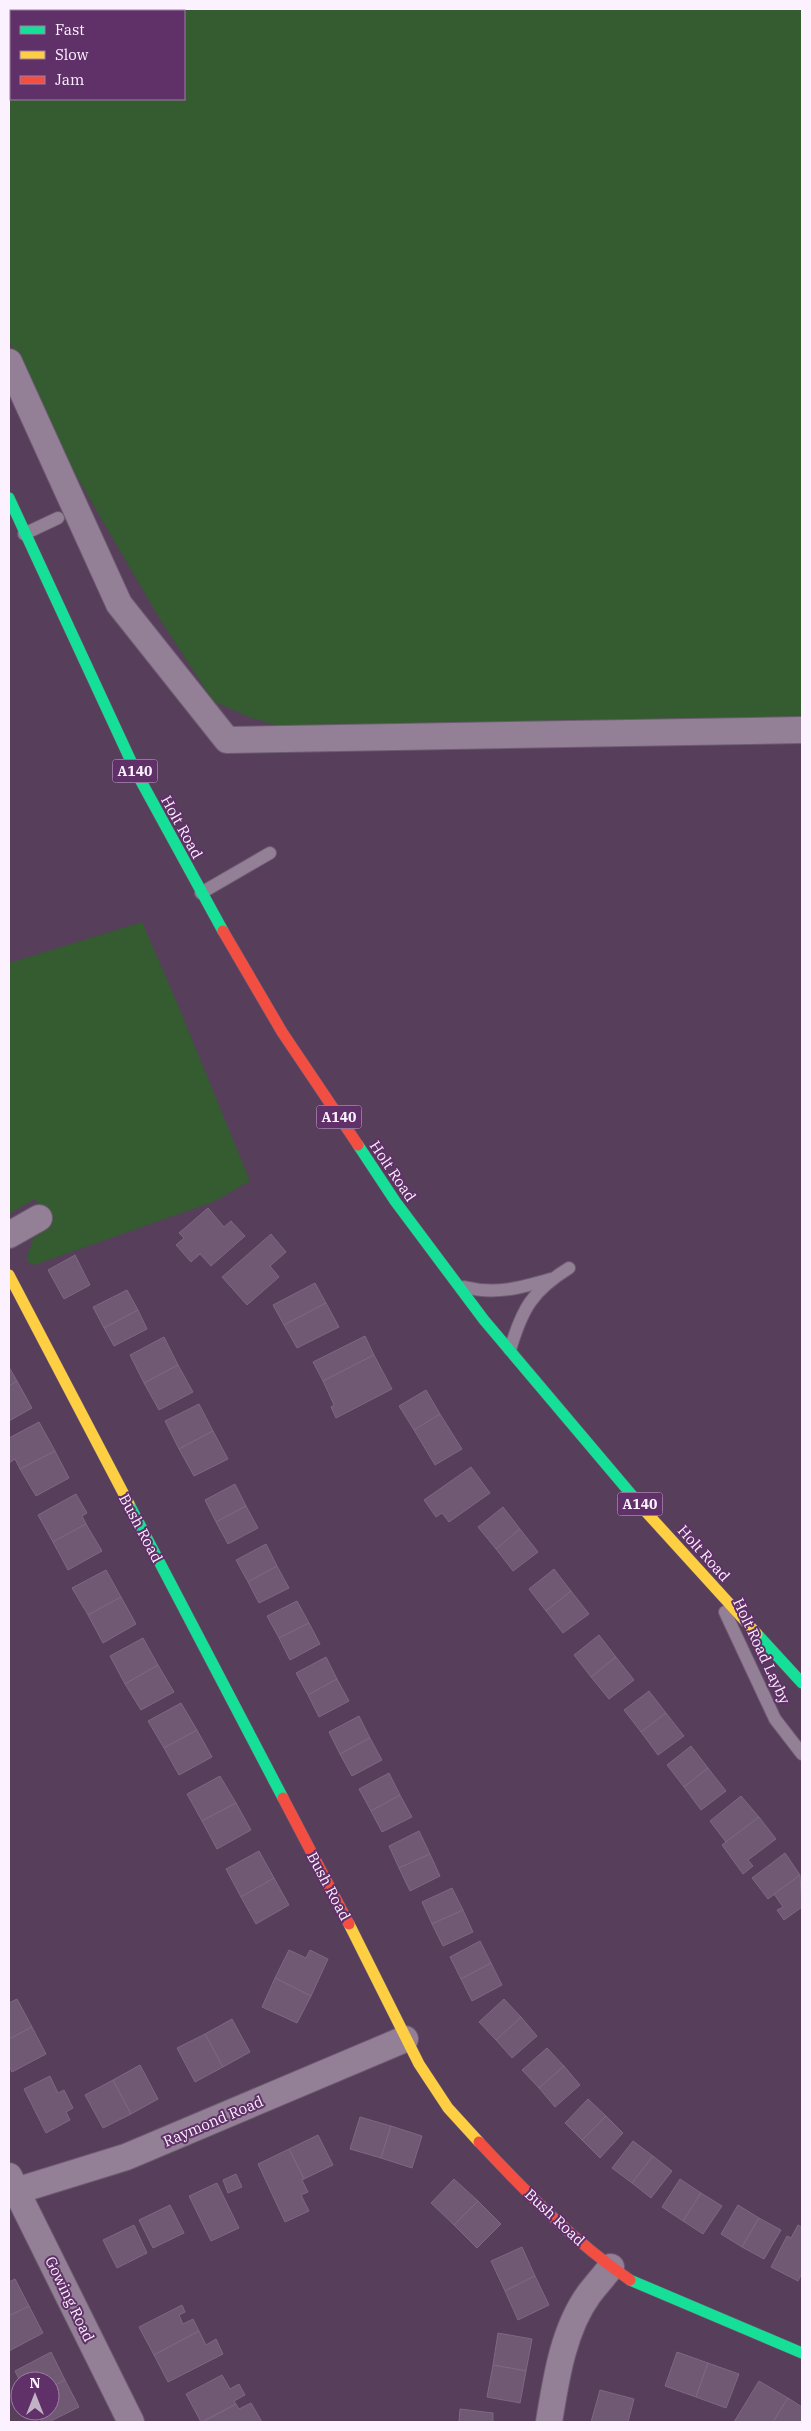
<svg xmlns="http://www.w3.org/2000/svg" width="811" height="2431" font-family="'IBM Plex Serif',serif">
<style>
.green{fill:#355b31;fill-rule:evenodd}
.building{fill:#705973;stroke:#7d6981}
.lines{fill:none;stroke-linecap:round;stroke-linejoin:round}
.lane-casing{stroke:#6d5b71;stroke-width:14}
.street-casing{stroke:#6d5b71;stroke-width:28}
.fast-casing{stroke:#6d5b71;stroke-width:12}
.slow-casing{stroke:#6d5b71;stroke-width:12}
.jam-casing{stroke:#6d5b71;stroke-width:12}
.lane{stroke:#938096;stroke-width:12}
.street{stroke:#938096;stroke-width:26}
.fast{stroke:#16e098;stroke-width:11}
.slow{stroke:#ffcf43;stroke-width:11}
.jam{stroke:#f24e42;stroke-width:11}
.labels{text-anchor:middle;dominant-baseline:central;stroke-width:4;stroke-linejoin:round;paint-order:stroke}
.shield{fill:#603168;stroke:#cdb7d1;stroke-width:1}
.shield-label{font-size:14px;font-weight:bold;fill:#fcf1fe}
.street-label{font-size:15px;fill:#fcf1fe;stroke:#603168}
</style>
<rect width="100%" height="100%" fill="#573e5b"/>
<g class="green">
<path d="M9 9H802V722L289 729 251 718 213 701 161 621 66 458 9 340ZM11 11H184V99H11Z"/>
<polygon points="142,922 175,998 250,1181 213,1202 34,1265 26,1260 34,1236 51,1227 35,1199 9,1214 9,963"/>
</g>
<g class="building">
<polygon points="208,1208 224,1227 231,1221 245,1236 211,1266 200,1254 191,1262 176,1245 184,1238 179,1233"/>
<polygon points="271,1234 286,1252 270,1266 279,1277 247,1305 222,1277"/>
<polygon points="75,1255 90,1285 64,1299 48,1270"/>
<polygon points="315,1283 326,1303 284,1325 273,1305"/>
<polygon points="127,1290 138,1310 104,1328 93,1307"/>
<polygon points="326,1303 339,1327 297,1348 284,1325"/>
<polygon points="138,1310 147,1329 114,1346 104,1328"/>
<polygon points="365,1336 374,1355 323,1381 313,1362"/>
<polygon points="164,1337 178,1365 144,1383 130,1355"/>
<polygon points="374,1355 392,1389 336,1418 331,1407 334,1405 323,1381"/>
<polygon points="178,1365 193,1392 159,1410 144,1383"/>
<polygon points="9,1367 17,1381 9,1386"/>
<polygon points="17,1381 32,1408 9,1421 9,1386"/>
<polygon points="426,1390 440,1414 414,1430 399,1406"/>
<polygon points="199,1404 213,1431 179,1449 165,1421"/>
<polygon points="440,1414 462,1449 435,1465 414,1430"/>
<polygon points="39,1422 55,1451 20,1469 15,1459 9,1463 9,1438"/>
<polygon points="213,1431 228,1459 194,1476 179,1449"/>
<polygon points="55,1451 69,1478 36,1496 20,1469"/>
<polygon points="471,1467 490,1493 449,1522 442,1513 436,1517 424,1500"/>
<polygon points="235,1484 246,1506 216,1522 205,1500"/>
<polygon points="76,1494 87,1513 82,1516 86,1524 53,1542 38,1515"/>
<polygon points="246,1506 258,1528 228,1544 216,1522"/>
<polygon points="503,1507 520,1529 496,1549 478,1527"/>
<polygon points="86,1524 102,1551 68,1570 53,1542"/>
<polygon points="520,1529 538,1552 513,1571 496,1549"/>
<polygon points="266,1544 277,1566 248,1582 236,1560"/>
<polygon points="277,1566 289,1588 259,1603 248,1582"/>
<polygon points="554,1569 571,1591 546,1611 529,1589"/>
<polygon points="106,1570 121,1597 88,1615 72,1588"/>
<polygon points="571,1591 589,1614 563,1633 546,1611"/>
<polygon points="121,1597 136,1624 103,1643 88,1615"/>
<polygon points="297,1601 309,1623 279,1638 267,1616"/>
<polygon points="309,1623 320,1644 290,1660 279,1638"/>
<polygon points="599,1635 616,1657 591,1677 574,1655"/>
<polygon points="143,1638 158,1665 125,1684 110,1656"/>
<polygon points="326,1657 337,1679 308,1695 296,1673"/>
<polygon points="616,1657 634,1680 609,1699 591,1677"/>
<polygon points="158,1665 174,1692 141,1710 125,1684"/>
<polygon points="337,1679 349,1701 319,1717 308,1695"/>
<polygon points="649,1691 666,1713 641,1732 624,1710"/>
<polygon points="181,1703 197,1730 164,1748 148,1721"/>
<polygon points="666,1713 684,1736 658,1755 641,1732"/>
<polygon points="359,1716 370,1738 340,1754 329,1732"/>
<polygon points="197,1730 212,1757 179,1775 164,1748"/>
<polygon points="370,1738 382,1760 352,1776 340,1754"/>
<polygon points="691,1746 708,1768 684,1787 667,1765"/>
<polygon points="708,1768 726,1791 701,1810 684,1787"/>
<polygon points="389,1773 400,1795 371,1811 359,1789"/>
<polygon points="220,1776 236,1803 202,1821 187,1794"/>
<polygon points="400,1795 412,1817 382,1832 371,1811"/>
<polygon points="741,1796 759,1817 726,1842 710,1821"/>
<polygon points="236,1803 251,1830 217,1849 202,1821"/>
<polygon points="759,1817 776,1839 748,1860 753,1866 743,1874 722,1845"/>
<polygon points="419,1831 430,1854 399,1868 389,1846"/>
<polygon points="259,1851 274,1878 241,1897 226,1869"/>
<polygon points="785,1853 800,1875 768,1899 752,1878"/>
<polygon points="430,1854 440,1876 410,1891 399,1868"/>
<polygon points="800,1875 802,1907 784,1920 777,1910 783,1907 774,1894"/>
<polygon points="274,1878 289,1905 256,1924 241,1897"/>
<polygon points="452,1888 463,1910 432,1924 422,1902"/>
<polygon points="463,1910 473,1932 443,1946 432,1924"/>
<polygon points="480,1941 491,1963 461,1979 450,1957"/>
<polygon points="289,1950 306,1958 310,1950 328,1959 311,1996 275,1978"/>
<polygon points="491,1963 502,1985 472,2001 461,1979"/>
<polygon points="275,1978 311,1996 297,2023 262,2007"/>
<polygon points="17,1999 32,2027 9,2039 9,2003"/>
<polygon points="504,1999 521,2017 496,2040 479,2022"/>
<polygon points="521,2017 537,2036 512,2058 496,2040"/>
<polygon points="232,2019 250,2052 223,2067 205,2034"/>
<polygon points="32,2027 46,2054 12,2072 9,2066 9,2039"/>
<polygon points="205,2034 223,2067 195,2082 177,2048"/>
<polygon points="547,2048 564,2066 539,2088 522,2070"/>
<polygon points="140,2065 158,2099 131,2114 113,2080"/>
<polygon points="564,2066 580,2085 555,2107 539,2088"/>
<polygon points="50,2076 58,2093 64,2090 73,2108 66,2112 70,2120 46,2133 24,2089"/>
<polygon points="113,2080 131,2114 103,2128 85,2095"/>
<polygon points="588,2099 606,2116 582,2140 565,2123"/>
<polygon points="606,2116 623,2133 600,2158 582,2140"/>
<polygon points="360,2117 391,2126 381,2158 350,2149"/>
<polygon points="391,2126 422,2136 412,2168 381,2158"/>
<polygon points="318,2135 333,2165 304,2179 289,2149"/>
<polygon points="633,2141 653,2156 632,2183 612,2168"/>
<polygon points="289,2149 304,2179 302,2180 308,2192 301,2195 309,2211 285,2222 258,2164"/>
<polygon points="653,2156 672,2171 651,2198 632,2183"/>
<polygon points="236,2174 242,2187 228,2193 223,2180"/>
<polygon points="454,2179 478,2201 454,2225 431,2203"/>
<polygon points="680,2179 701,2193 683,2221 662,2207"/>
<polygon points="217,2183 239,2228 211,2241 189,2196"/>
<polygon points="701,2193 722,2206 703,2234 683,2221"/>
<polygon points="478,2201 501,2224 477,2248 454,2225"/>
<polygon points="170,2205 184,2233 153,2248 139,2220"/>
<polygon points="738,2205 759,2218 742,2247 721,2234"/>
<polygon points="759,2218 781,2230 764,2259 742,2247"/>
<polygon points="134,2225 147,2253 117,2268 103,2240"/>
<polygon points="798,2225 802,2227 802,2273 798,2281 771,2267 787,2236 791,2238"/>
<polygon points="522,2247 535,2276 505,2291 491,2261"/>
<polygon points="535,2276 549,2305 518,2320 505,2291"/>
<polygon points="15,2279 29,2306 9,2316 9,2282"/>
<polygon points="182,2305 185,2312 179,2315 183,2324 193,2319 199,2331 154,2355 139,2327"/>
<polygon points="29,2306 43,2333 9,2351 9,2316"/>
<polygon points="199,2331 206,2345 216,2339 223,2354 168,2382 154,2355"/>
<polygon points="498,2333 532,2339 526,2371 493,2365"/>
<polygon points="51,2352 65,2380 50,2388 50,2381 20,2381 15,2371"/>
<polygon points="677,2352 708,2363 696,2397 665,2386"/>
<polygon points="708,2363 739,2374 726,2408 696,2397"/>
<polygon points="493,2365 526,2371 520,2403 487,2397"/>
<polygon points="222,2375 230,2389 239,2384 245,2395 234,2401 236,2404 201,2422 186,2394"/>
<polygon points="65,2380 79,2407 49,2422 42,2422 36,2411 50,2411 50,2388"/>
<polygon points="759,2381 788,2398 773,2422 734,2422"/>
<polygon points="600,2390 634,2399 628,2422 591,2422"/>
<polygon points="788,2398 802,2407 802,2422 773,2422"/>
<polygon points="251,2403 262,2422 203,2422 236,2404 239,2409"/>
<polygon points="460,2409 493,2413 493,2422 459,2422"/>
</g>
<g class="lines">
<defs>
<g id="lane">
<polyline points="24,534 58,518"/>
<polyline points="201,893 270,853"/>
<path d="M464 1287C496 1295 520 1288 551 1279"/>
<path d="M510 1350C522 1309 532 1291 569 1268"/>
<polyline points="725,1612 775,1719 802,1754"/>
</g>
<g id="street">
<polyline points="9,362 119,604 227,740 802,730"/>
<polyline points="9,1235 39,1218"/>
<polyline points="9,2176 131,2422"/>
<polyline points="16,2191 126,2157 405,2039"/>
<path d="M549 2422C556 2379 563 2330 589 2294 596 2285 604 2276 611 2267"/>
</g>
<g id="fast">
<polyline points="9,498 136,772 223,931"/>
<polyline points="358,1145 395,1201 484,1320 647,1513"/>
<polyline points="129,1504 283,1798"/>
<polyline points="757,1634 802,1683"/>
<polyline points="630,2280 802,2353"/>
</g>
<g id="slow">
<polyline points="9,1275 129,1504"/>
<polyline points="647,1513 757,1634"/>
<polyline points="349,1924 419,2064 448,2108 479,2142"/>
</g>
<g id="jam">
<polyline points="223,931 282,1032 358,1145"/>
<polyline points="283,1798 349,1924"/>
<path d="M479 2142C526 2192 573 2241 630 2280"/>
</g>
</defs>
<use href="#lane" class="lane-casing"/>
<use href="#street" class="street-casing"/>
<use href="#fast" class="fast-casing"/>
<use href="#slow" class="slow-casing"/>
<use href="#jam" class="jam-casing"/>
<use href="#lane" class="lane"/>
<use href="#street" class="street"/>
<use href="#fast" class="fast"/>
<use href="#slow" class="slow"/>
<use href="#jam" class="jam"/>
</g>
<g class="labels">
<g class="shield">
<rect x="112.5" y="759.5" width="45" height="23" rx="4"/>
<rect x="316.5" y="1105.5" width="45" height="23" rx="4"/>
<rect x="617.5" y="1492.5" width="45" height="23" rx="4"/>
</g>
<g class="shield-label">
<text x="135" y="771">A140</text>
<text x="339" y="1117">A140</text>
<text x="640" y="1504">A140</text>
</g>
<g class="street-label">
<text transform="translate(182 827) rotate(61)">Holt Road</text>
<text transform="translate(393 1171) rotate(56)">Holt Road</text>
<text transform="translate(141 1528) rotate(62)">Bush Road</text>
<text transform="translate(704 1553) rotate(48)">Holt Road</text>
<text transform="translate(762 1651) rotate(65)">Holt Road Layby</text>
<text transform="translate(329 1886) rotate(62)">Bush Road</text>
<text transform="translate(213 2121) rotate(-23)">Raymond Road</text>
<text transform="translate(555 2217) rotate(43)">Bush Road</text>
<text transform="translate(70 2299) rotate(64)">Gowing Road</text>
</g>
</g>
<rect width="811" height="2431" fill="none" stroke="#fcf1fe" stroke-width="20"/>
<rect x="10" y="10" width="175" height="90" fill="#603168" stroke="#9e7ea4"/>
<rect x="20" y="26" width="25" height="8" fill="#16e098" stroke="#9e7ea4"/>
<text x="55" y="35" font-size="15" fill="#fcf1fe">Fast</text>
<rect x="20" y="51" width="25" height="8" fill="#ffcf43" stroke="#9e7ea4"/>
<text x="55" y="60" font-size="15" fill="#fcf1fe">Slow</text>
<rect x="20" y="76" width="25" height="8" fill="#f24e42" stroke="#9e7ea4"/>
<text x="55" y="85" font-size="15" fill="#fcf1fe">Jam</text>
<g transform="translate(35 2396)"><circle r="24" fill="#603168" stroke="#9e7ea4"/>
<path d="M0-4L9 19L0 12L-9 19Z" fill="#c2b2c5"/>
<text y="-8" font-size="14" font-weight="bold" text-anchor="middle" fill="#fcf1fe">N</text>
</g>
</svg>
